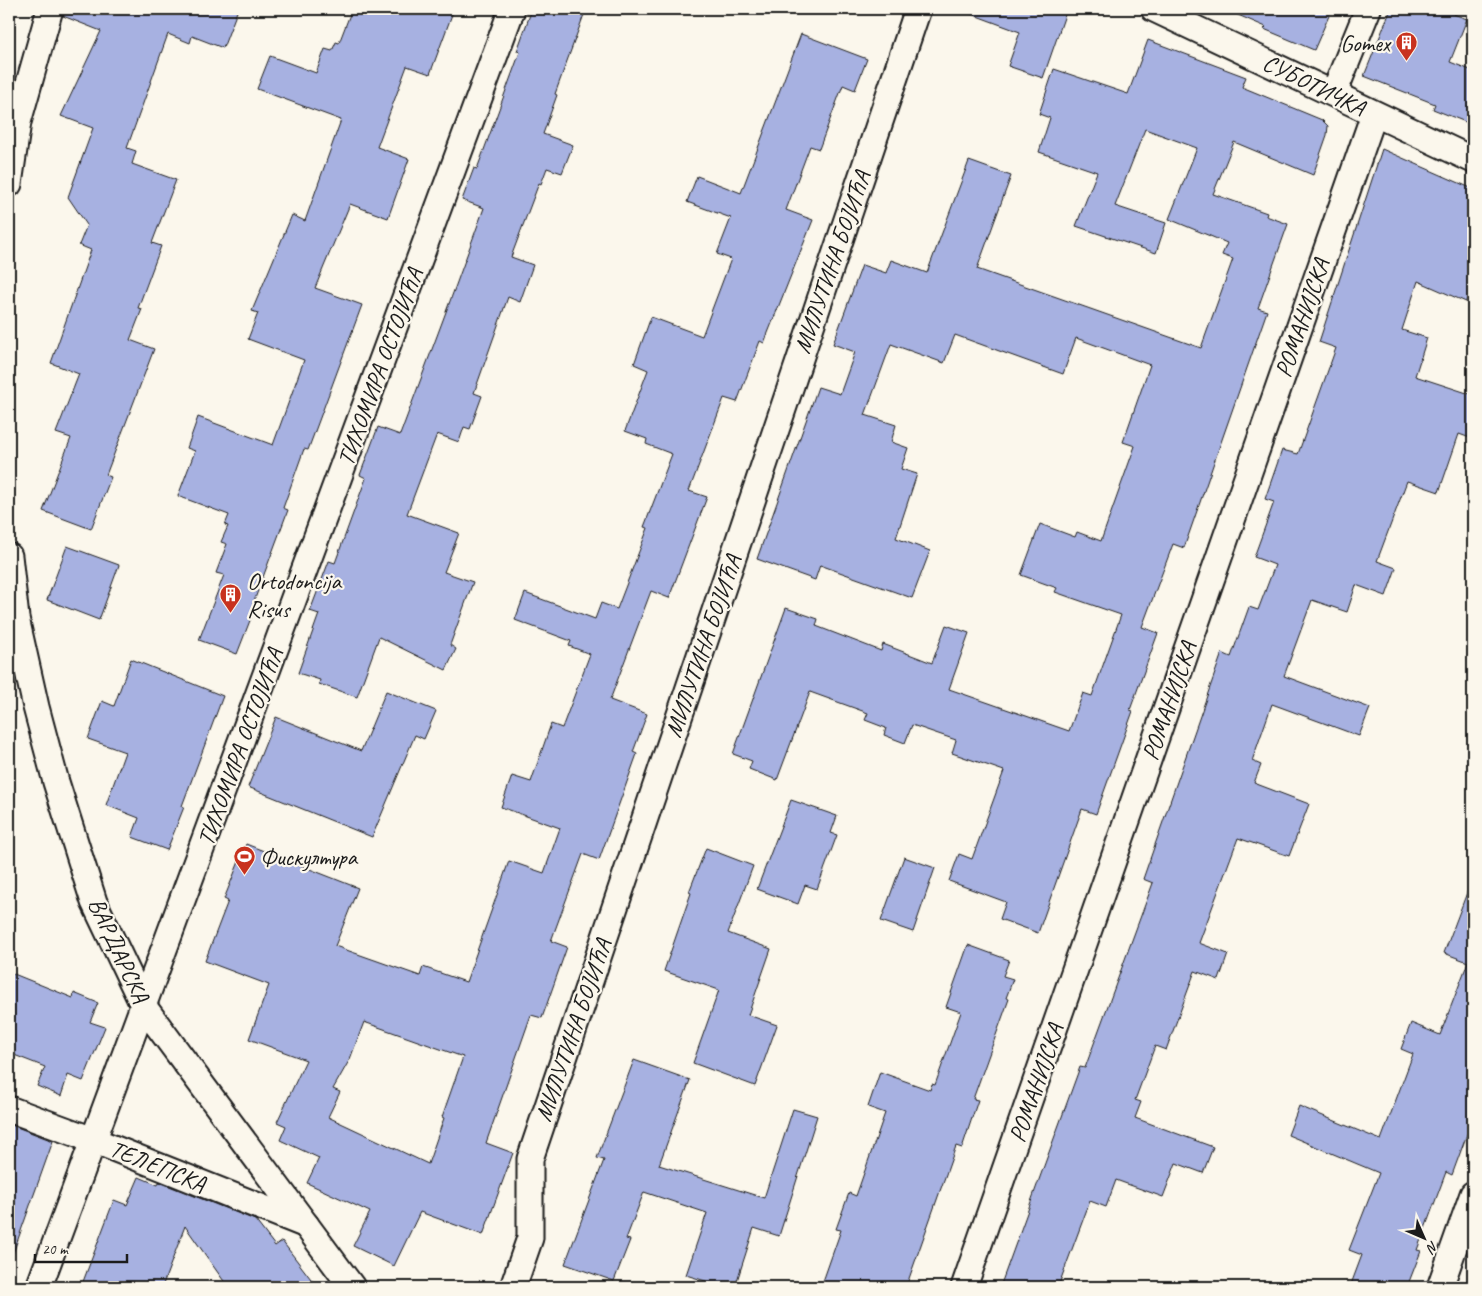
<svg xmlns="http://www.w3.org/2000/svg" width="1482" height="1296" font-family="Caveat,sans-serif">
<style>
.building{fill:#a7b1e1;stroke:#1c1c1c;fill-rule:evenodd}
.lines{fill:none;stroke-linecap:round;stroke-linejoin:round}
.street-casing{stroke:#1c1c1c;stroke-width:29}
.street{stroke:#fbf7ec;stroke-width:25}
.labels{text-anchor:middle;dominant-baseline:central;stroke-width:4.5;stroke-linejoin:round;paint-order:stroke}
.poi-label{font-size:24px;fill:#1c1c1c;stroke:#fbf7ec;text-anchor:start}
.street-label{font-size:24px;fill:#1c1c1c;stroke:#fbf7ec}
</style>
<rect width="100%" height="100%" fill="#fbf7ec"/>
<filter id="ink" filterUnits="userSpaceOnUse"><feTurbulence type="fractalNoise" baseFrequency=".02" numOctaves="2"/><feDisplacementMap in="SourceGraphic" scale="10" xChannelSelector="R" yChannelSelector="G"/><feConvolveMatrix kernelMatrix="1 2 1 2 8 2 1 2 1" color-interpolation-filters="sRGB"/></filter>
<g filter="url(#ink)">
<g class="building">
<polygon points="64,9 238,9 223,48 192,36 190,43 168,34 127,148 136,151 132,164 176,180 152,243 161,246 138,308 142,309 130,340 154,349 106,475 111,477 91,529 43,511 71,438 56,433 79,374 51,363 91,250 79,245 87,225 68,197 93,128 61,116 101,31 63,16"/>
<polygon points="352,9 454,9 430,74 407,66 377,147 409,159 388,218 350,204 315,288 362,305 308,450 304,449 283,508 288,510 253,604 256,605 237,654 199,640 224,575 216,573 227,544 221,542 228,526 225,525 229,515 178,496 195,451 187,448 198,417 273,445 304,360 248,339 258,313 252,311 292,215 305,221 341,120 257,89 270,56 316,73 325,49 332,51 336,42 339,43"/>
<polygon points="532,9 586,9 555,94 557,95 543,134 573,145 562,173 547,168 541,184 539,183 511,257 533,265 520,302 508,297 474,393 482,396 470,429 464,427 459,442 437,434 407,514 459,533 444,572 473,582 450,645 456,649 446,670 379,637 357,697 319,684 320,680 298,673 319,614 310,611 329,561 335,563 366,478 360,475 378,427 400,435 456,285 484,208 462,200 474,168 477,169 520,52 517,51"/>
<polygon points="966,9 1067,9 1043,78 1008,66 1020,32 966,12"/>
<polygon points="1224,9 1332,9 1314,50 1264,29 1266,27"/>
<polygon points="1391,9 1440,9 1467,19 1450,62 1473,71 1473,125 1433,109 1435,104 1364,76"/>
<path d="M801 34 867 59 855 90 843 85 819 149 810 146 786 210 813 220 764 343 760 341 737 402 724 398 689 491 707 497 669 598 651 591 610 700 647 714 633 752 637 754 599 860 583 854 551 941 567 947 542 1018 531 1015 486 1143 513 1153 483 1235 420 1212 394 1266 353 1246 370 1212 307 1183 319 1158 280 1140 286 1126 277 1122 306 1060 249 1039 269 985 205 961 228 901 224 899 246 844 358 888 335 946 420 976 423 967 466 982 509 861 544 873 560 828 501 807 512 776 531 782 551 724 562 728 590 654 569 646 571 641 515 620 525 593 595 619 601 603 617 609 648 528 644 527 672 454 646 444 647 439 625 431 648 370 634 364 651 317 702 336 731 259 717 254 731 218 687 202 697 176 741 193ZM364 1022 463 1057 442 1117 444 1118 428 1164 328 1117 340 1092 333 1089 350 1059Z"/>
<polygon points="1148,40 1246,77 1242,87 1322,120 1328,126 1327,135 1313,175 1234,142 1213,194 1267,213 1266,216 1288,224 1258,308 1267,311 1184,548 1173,544 1142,627 1158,633 1130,710 1133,711 1096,814 1082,809 1038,933 1000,919 1006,902 949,881 959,854 972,859 1004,771 952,753 956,740 912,725 905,743 884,735 886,728 865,720 868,713 810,692 777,780 749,769 752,761 733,754 786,608 818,619 816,626 881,651 883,644 932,663 946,625 969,633 949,689 1069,731 1083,693 1092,696 1121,615 1055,592 1057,588 1021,575 1040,524 1075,537 1077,532 1101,541 1135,446 1123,442 1150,365 1076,338 1063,374 955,335 944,363 891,344 865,415 896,425 891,442 908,448 901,469 917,474 896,538 930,551 912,598 820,565 815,580 757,559 818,387 840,394 855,352 833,344 862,265 886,273 891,260 927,273 969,161 1011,176 977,269 1201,348 1233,259 1222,255 1227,243 1169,219 1197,148 1145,129 1115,206 1166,223 1156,253 1076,226 1097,172 1039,152 1050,118 1039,114 1054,69 1128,94"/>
<polygon points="1382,149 1473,189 1473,286 1466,302 1418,281 1402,330 1427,338 1415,376 1473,395 1473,439 1459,434 1439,492 1407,481 1377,561 1396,568 1386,596 1356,585 1347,612 1312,600 1284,676 1370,708 1359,736 1272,704 1252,761 1261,765 1254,783 1309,804 1289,856 1238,838 1199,943 1228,954 1219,980 1195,971 1166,1050 1155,1046 1135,1100 1141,1102 1135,1118 1213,1147 1203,1173 1176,1163 1163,1197 1116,1180 1106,1207 1090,1201 1058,1287 1000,1287 1080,1067 1085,1068 1153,883 1143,879 1222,653 1231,657 1249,607 1258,610 1275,565 1254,557 1274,502 1265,499 1282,450 1298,454 1336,348 1319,342"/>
<polygon points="67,546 119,565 99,620 47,600"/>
<polygon points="131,659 223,696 182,806 184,807 167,850 132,837 139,818 106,805 125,752 88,739 102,701 114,706"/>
<polygon points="386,691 436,711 424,739 415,735 372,837 248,787 276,717 361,751"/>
<polygon points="791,800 837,816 831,833 837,835 817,889 805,885 798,904 757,889"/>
<polygon points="706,848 753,866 728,933 771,949 748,1015 777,1025 755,1086 693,1063 719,990 664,971 691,893 689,892"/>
<polygon points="904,857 935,868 913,932 881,921"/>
<polygon points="1471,882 1473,882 1473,1118 1452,1175 1446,1172 1417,1250 1421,1251 1407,1287 1350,1287 1362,1255 1349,1250 1379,1173 1288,1135 1299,1106 1381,1140 1413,1054 1401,1049 1411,1023 1440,1035 1468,962 1444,953"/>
<polygon points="968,945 1009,960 1003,976 1013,979 1006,998 1009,999 973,1099 978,1100 962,1148 956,1146 906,1287 821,1287 841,1230 836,1229 849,1193 856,1196 885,1113 868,1107 880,1072 930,1090 932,1084 935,1085 961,1012 946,1007"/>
<polygon points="9,972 73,998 74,993 98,1003 90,1022 105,1027 83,1081 68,1075 61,1096 37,1086 45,1067 9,1053"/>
<polygon points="634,1060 690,1080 659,1165 764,1198 793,1109 817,1116 779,1236 754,1228 735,1287 725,1287 686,1275 707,1213 644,1192 626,1239 630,1240 614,1281 565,1264 604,1160 597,1158"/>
<polygon points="9,1124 53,1141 12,1256 9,1256"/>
<polygon points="139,1177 158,1185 159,1182 255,1220 275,1246 282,1241 317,1287 228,1287 185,1226 162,1287 81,1287 114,1200 127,1205"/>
</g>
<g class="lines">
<defs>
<g id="street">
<polyline points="1154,9 1473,160"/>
<polyline points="1334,93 1368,9"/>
<polyline points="9,184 18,122 50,9"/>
<polyline points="9,556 16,618 36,707 56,782 94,902 144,1007 352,1287"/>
<polyline points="9,1109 93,1140 306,1225"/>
<polyline points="39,1287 512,9"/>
<polyline points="513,1287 530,1238 530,1159 918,9"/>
<polyline points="964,1287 1374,114"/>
<polyline points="1440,1287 1473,1194"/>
</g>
</defs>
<use href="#street" class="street-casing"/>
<use href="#street" class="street"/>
</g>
</g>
<defs>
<symbol id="building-pin" viewBox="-11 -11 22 30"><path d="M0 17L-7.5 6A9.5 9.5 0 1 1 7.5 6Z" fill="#c8321e" stroke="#fbf7ec"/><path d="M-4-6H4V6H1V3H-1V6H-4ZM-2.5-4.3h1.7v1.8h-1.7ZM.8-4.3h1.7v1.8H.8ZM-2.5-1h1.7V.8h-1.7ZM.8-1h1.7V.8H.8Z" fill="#fff"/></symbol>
<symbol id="stadium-pin" viewBox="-11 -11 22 30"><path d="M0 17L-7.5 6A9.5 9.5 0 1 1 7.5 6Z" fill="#c8321e" stroke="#fbf7ec"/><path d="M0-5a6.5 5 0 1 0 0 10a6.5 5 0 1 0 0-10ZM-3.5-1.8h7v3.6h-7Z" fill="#fff"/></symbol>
</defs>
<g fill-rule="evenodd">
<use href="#building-pin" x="1394" y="30" width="25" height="34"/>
<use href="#building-pin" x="218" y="582" width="25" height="34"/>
<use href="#stadium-pin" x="232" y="844" width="25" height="34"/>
</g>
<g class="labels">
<g class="poi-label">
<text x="1390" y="43" text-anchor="end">Gomex</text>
<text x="247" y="581">Ortodoncija<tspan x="247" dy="28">Risus</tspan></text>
<text x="260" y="857">Фискултура</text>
</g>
<g class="street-label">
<text transform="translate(1314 85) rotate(26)">СУБОТИЧКА</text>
<text transform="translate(832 262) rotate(-71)">МИЛУТИНА БОЈИЋА</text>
<text transform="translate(1302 318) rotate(-71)">РОМАНИЈСКА</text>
<text transform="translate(380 367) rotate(-70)">ТИХОМИРА ОСТОЈИЋА</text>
<text transform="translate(703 646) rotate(-71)">МИЛУТИНА БОЈИЋА</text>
<text transform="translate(1169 701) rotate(-71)">РОМАНИЈСКА</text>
<text transform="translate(240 747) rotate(-70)">ТИХОМИРА ОСТОЈИЋА</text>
<text transform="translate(119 950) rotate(65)">ВАРДАРСКА</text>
<text transform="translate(573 1030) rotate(-71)">МИЛУТИНА БОЈИЋА</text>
<text transform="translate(1036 1083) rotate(-71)">РОМАНИЈСКА</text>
<text transform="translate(158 1166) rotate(22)">ТЕЛЕПСКА</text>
</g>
</g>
<rect width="1482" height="1296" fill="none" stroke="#fbf7ec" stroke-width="30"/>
<rect x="15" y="15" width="1452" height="1266" fill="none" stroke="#1c1c1c" stroke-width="2" filter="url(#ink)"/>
<g transform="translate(1424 1238) rotate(135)" stroke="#fbf7ec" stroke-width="4" paint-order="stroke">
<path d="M0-4L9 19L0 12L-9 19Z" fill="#1c1c1c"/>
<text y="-8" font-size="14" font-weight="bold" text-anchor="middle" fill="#1c1c1c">N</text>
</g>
<path d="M35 1254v8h92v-8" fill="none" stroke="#1c1c1c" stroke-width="2.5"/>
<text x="42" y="1254" font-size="15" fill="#1c1c1c" stroke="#fbf7ec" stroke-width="4" paint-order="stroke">20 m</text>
</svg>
